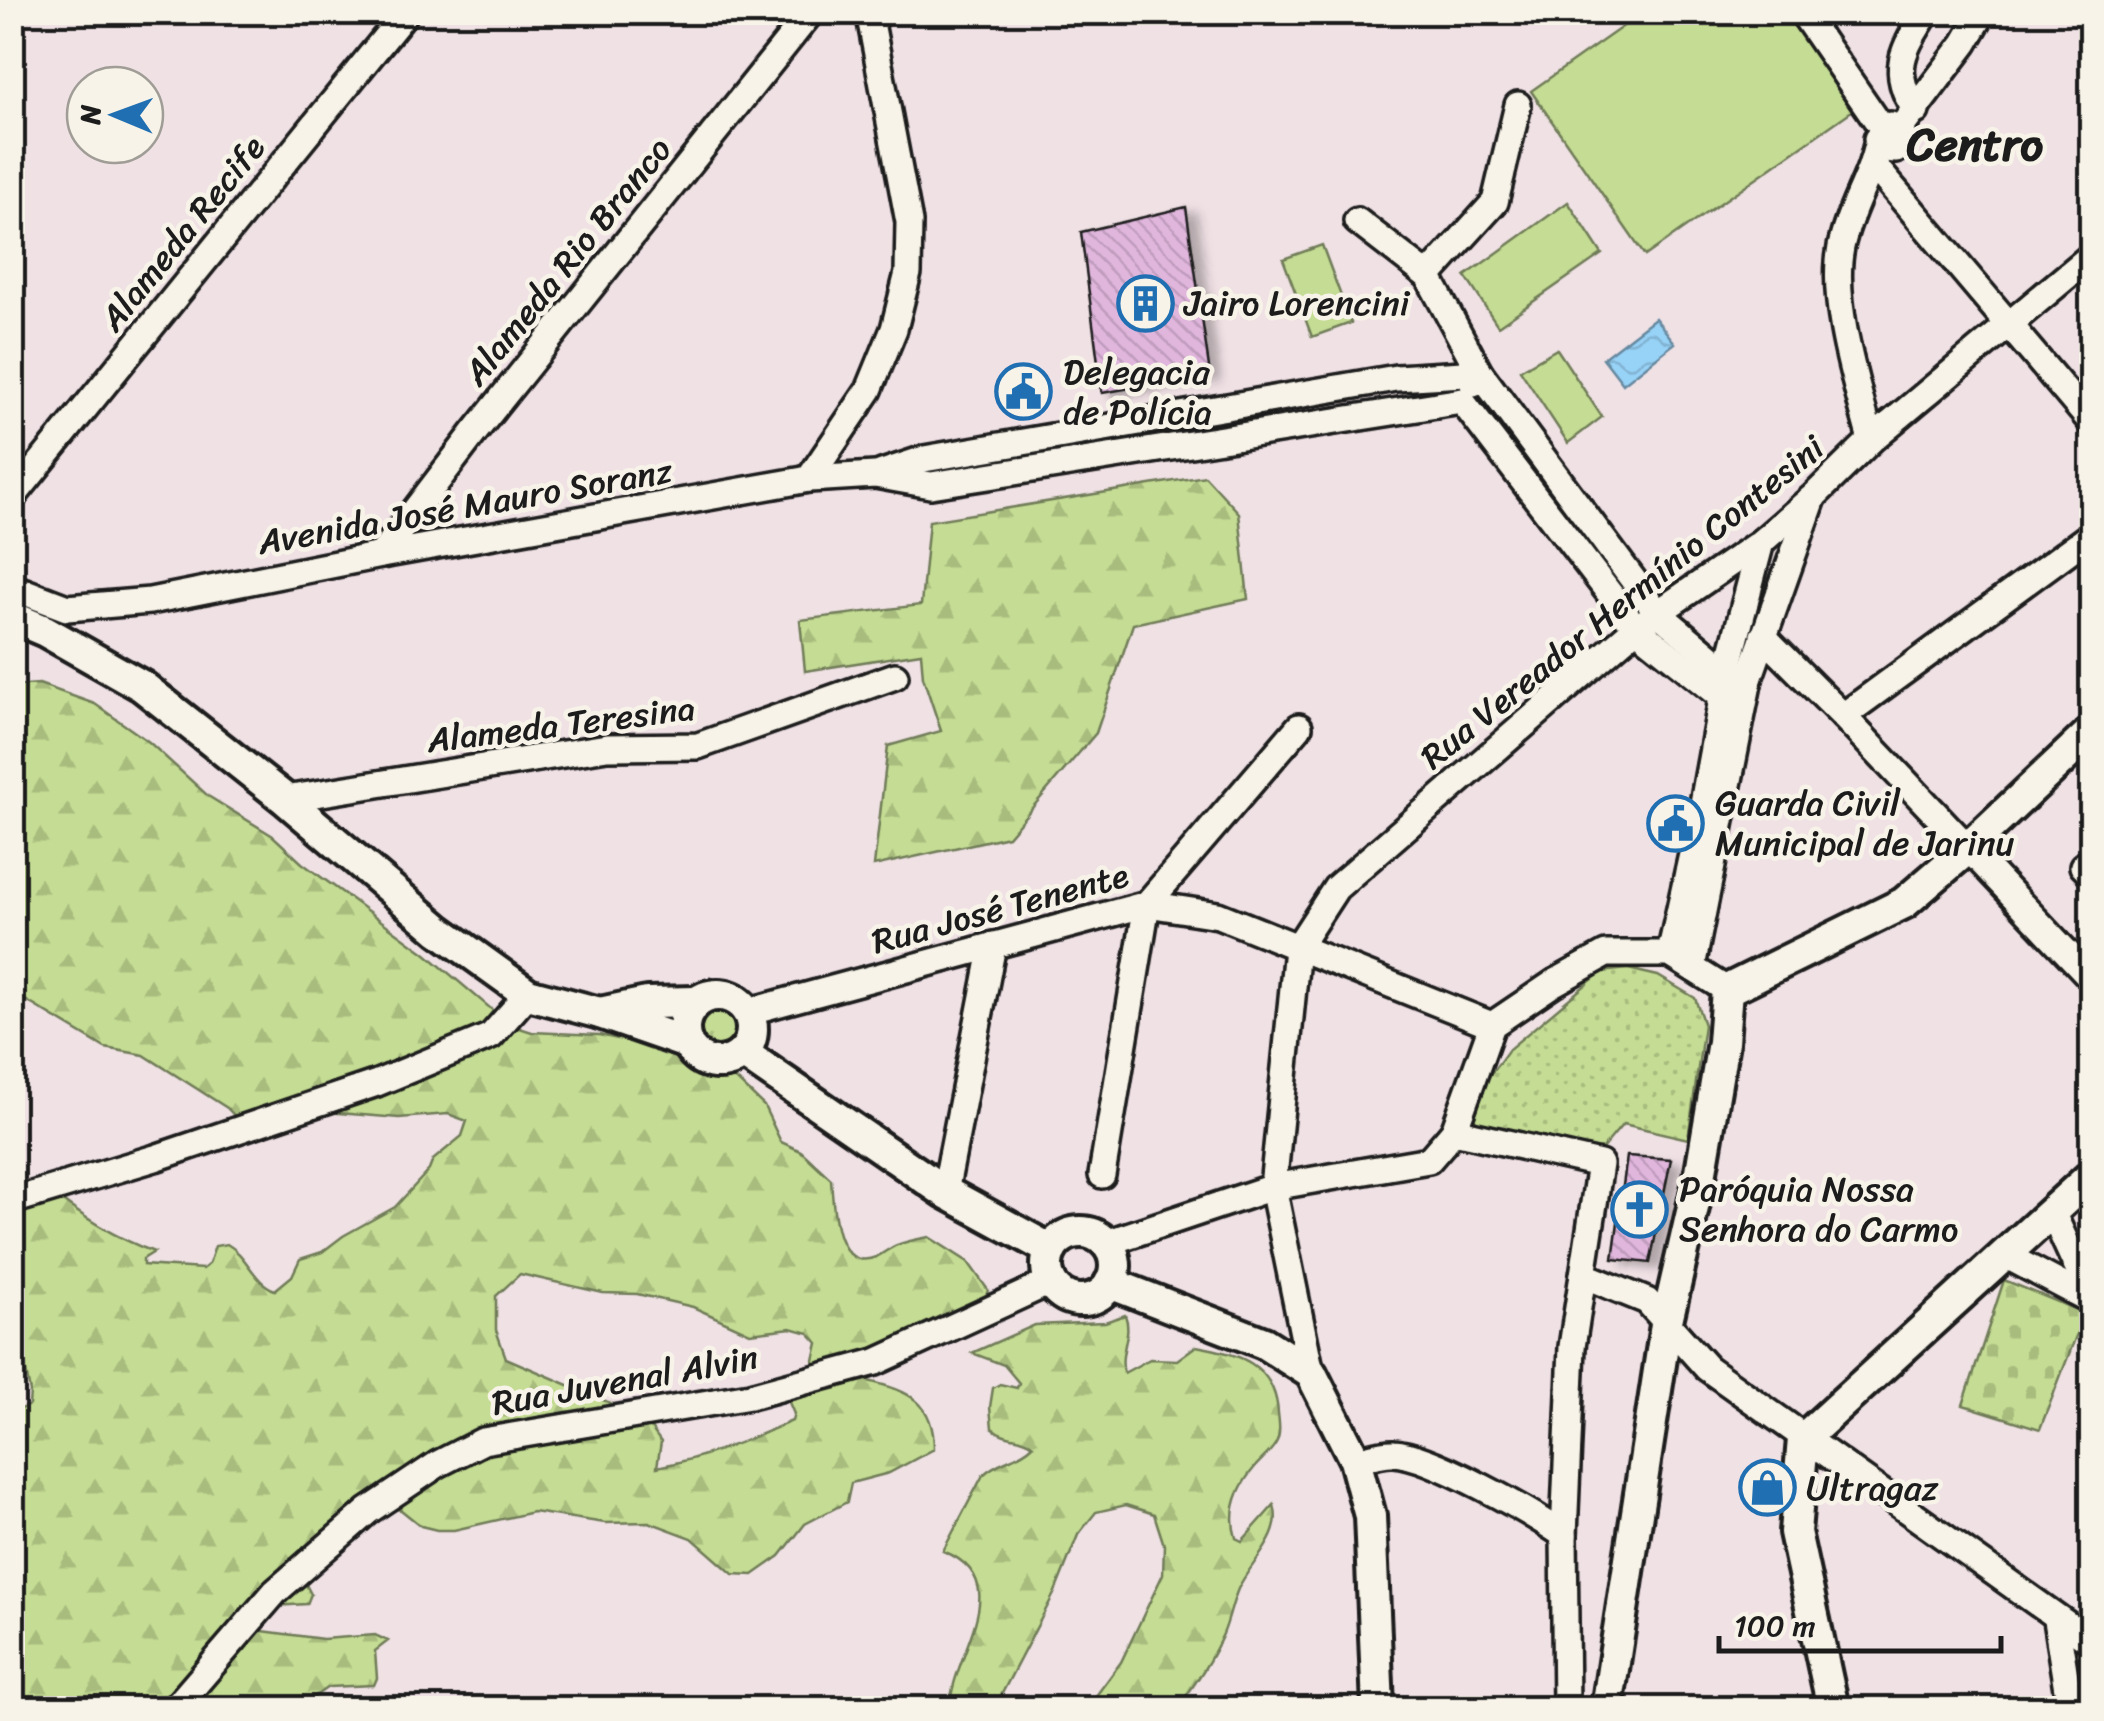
<svg xmlns="http://www.w3.org/2000/svg" width="2104" height="1721" font-family="Sriracha,sans-serif">
<style>
.grass{fill:url(#grass-tufts);stroke:#707c58;stroke-width:2.5}
.forest{fill:url(#forest-firs);stroke:#707c58;stroke-width:2.5;fill-rule:evenodd}
.cemetery{fill:url(#cemetery-stones);stroke:#707c58;stroke-width:2.5}
.park{fill:url(#park-dots);stroke:#707c58;stroke-width:2.5}
.pitch{fill:#c4dc93;stroke:#707c58;stroke-width:2.5}
.water{fill:url(#water-waves);stroke:#66899f;stroke-width:2.5}
.building{fill:url(#building-back-hatch);stroke:#1c1c1c;stroke-width:2.5;filter:url(#shadow)}
.lines{fill:none;stroke-linecap:round;stroke-linejoin:round}
.minor-casing{stroke:#1c1c1c;stroke-width:32}
.major-casing{stroke:#1c1c1c;stroke-width:38}
.minor{stroke:#f7f3e8;stroke-width:25}
.major{stroke:#f7f3e8;stroke-width:30}
.labels{text-anchor:middle;dominant-baseline:central;stroke-width:9;stroke-linejoin:round;paint-order:stroke}
.street-label{font-size:35px;fill:#1c1c1c;stroke:#f7f3e8}
.poi-label{font-size:35px;fill:#1c1c1c;stroke:#f7f3e8;text-anchor:start}
.district-label{font-size:45px;font-weight:bold;fill:#1c1c1c;stroke:#f7f3e8}
</style>
<defs>
<pattern id="grass-tufts" width="24" height="20" patternUnits="userSpaceOnUse" patternTransform="scale(2.5)"><rect width="24" height="20" fill="#c4dc93"/><path d="M3 7l-1-3M5 7V3M7 7l1-3M15 17l-1-3M17 17v-4M19 17l1-3" fill="none" stroke="#a8bc7e"/></pattern>
<pattern id="forest-firs" width="22" height="20" patternUnits="userSpaceOnUse" patternTransform="scale(2.5)"><rect width="22" height="20" fill="#c4dc93"/><path d="M5 1l3.5 6h-7zM16 11l3.5 6h-7z" fill="#a8bc7e"/></pattern>
<pattern id="cemetery-stones" width="16" height="16" patternUnits="userSpaceOnUse" patternTransform="scale(2.5)"><rect width="16" height="16" fill="#c4dc93"/><path d="M2 7V4a2 2 0 0 1 4 0v3zM10 15v-3a2 2 0 0 1 4 0v3z" fill="#a8bc7e"/></pattern>
<pattern id="park-dots" width="8" height="8" patternUnits="userSpaceOnUse" patternTransform="scale(2.5)"><rect width="8" height="8" fill="#c4dc93"/><path d="M2 2h.1M6 6h.1" fill="none" stroke="#a8bc7e" stroke-width="1.8" stroke-linecap="round"/></pattern>
<pattern id="water-waves" width="16" height="10" patternUnits="userSpaceOnUse" patternTransform="scale(2.5)"><rect width="16" height="10" fill="#97d2f7"/><path d="M0 5q4-4 8 0t8 0" fill="none" stroke="#82b4d3"/></pattern>
<pattern id="building-back-hatch" width="6" height="6" patternUnits="userSpaceOnUse" patternTransform="scale(2.5)"><rect width="6" height="6" fill="#e0b6dd"/><path d="M-1 5l2 2M0 0l6 6M5-1l2 2" fill="none" stroke="#c09cbd"/></pattern>
<filter id="shadow"><feDropShadow dx="10" dy="5.5" stdDeviation="5" flood-color="#0004"/></filter>
</defs>
<rect width="100%" height="100%" fill="#f0e1e5"/>
<filter id="ink" filterUnits="userSpaceOnUse"><feTurbulence type="fractalNoise" baseFrequency=".01" numOctaves="2"/><feDisplacementMap in="SourceGraphic" scale="20" xChannelSelector="R" yChannelSelector="G"/><feConvolveMatrix kernelMatrix="1 2 1 2 8 2 1 2 1" color-interpolation-filters="sRGB"/></filter>
<g filter="url(#ink)">
<circle class="grass" cx="713" cy="1029" r="22"/>
<g class="forest">
<polygon points="1205,476 1239,513 1248,599 1133,624 1096,733 1008,836 874,866 888,746 941,731 923,677 921,653 805,671 800,620 921,605 929,521"/>
<path d="M39 684 95 704 149 742 208 796 273 836 302 863 425 953 510 1025 532 1032 599 1035 671 1050 711 1065 739 1082 764 1106 781 1142 801 1151 831 1179C833 1202 834 1274 876 1257 883 1254 889 1248 897 1245 907 1241 918 1239 929 1237L968 1262 988 1290 985 1299 864 1375 868 1381C910 1391 934 1402 934 1449L889 1473 851 1483 847 1502 805 1524 780 1556 753 1575 733 1574 692 1538 649 1522 605 1523 533 1512 454 1530H437L421 1526 401 1510 391 1508 374 1515 304 1581 311 1594 307 1604 273 1606 255 1630 323 1639 375 1635 388 1641 375 1651 377 1678 374 1685 328 1687 314 1697V1708H13V1413L29 1405 30 1392 13 1304V1190L44 1186C77 1214 113 1237 154 1252L143 1259V1265L203 1269 209 1264 215 1246 227 1244C247 1255 254 1283 275 1290L292 1276 300 1259 322 1252 343 1236 395 1207 429 1170 433 1160 462 1136 467 1121 448 1114 399 1118 326 1112 250 1132 227 1108 144 1055 105 1048 20 997H13V686ZM520 1274 603 1293 637 1294 693 1307 750 1333 791 1328 809 1333 818 1343 812 1369 788 1400 794 1414 792 1421C748 1440 705 1458 657 1467L661 1442 637 1409 617 1406 506 1358 496 1330V1296Z"/>
<path d="M1125 1315C1133 1334 1118 1353 1124 1373L1150 1359 1177 1360 1196 1346C1238 1353 1275 1364 1278 1413 1279 1423 1281 1434 1276 1443 1271 1452 1262 1459 1255 1467 1237 1488 1228 1512 1236 1538L1242 1541 1274 1505C1284 1537 1250 1562 1238 1589 1232 1603 1229 1620 1223 1634 1211 1661 1194 1685 1178 1708H1087L1121 1662 1163 1574 1164 1545 1154 1514 1126 1505 1096 1512 1078 1535 1055 1592 997 1703 989 1708H950C951 1654 1020 1582 943 1551L983 1475C998 1460 1018 1460 1033 1445 1022 1435 1006 1440 992 1428L990 1407 993 1388 1000 1384 1017 1388 1019 1383 1004 1365 972 1353 1035 1325 1105 1322Z"/>
</g>
<polygon class="cemetery" points="2004,1280 2085,1313 2040,1429 1963,1405"/>
<polygon class="park" points="1628,969 1658,976 1695,998 1704,1025 1688,1139 1623,1124 1602,1149 1500,1136 1483,1128 1473,1117 1472,1100 1509,1049 1601,972"/>
<g class="pitch">
<polygon points="1642,13 1790,13 1856,108 1645,256 1531,91"/>
<polygon points="1568,202 1602,254 1498,326 1465,276"/>
<polygon points="1322,245 1351,323 1312,337 1283,259"/>
<polygon points="1557,349 1602,417 1568,443 1520,370"/>
</g>
<polygon class="water" points="1655,318 1675,343 1623,384 1603,358"/>
<g class="building">
<polygon points="1186,207 1210,374 1102,393 1081,232"/>
<polygon points="1627,1156 1671,1159 1650,1263 1613,1259"/>
</g>
<g class="lines">
<defs>
<g id="minor">
<polyline points="1802,12 1882,128"/>
<path d="M1916 111C1889 71 1903 49 1927 12"/>
<polyline points="1900,129 1965,43 1983,12"/>
<polyline points="1872,163 2092,423"/>
<polyline points="1357,221 1428,276 1480,373 1473,384"/>
<polyline points="1428,276 1495,202 1518,105"/>
<path d="M1871 440C1857 386 1830 302 1841 247 1847 218 1861 193 1871 166 1876 153 1877 140 1882 128L1891 125C1904 131 1907 140 1896 150L1884 149 1877 139"/>
<polyline points="882,473 924,459 1396,378 1480,373 1657,612 1727,671 1749,679"/>
<polyline points="809,479 869,390 894,329 908,273 909,222 869,12"/>
<polyline points="12,498 406,12"/>
<polyline points="381,555 474,433 811,12"/>
<polyline points="12,587 67,608 150,601 381,555 809,479 875,475 931,485 1462,401 1636,628 1721,696"/>
<polyline points="1763,636 1843,716 2092,979"/>
<polyline points="1843,716 2092,534"/>
<polyline points="285,799 607,747 698,746 895,676"/>
<polyline points="2083,866 2092,875"/>
<polyline points="1670,954 1702,809 1727,671 1761,542"/>
<polyline points="1692,967 1749,679 1812,501"/>
<polyline points="747,1012 1147,904 1218,915 1492,1025"/>
<polyline points="1102,1175 1147,904 1299,727"/>
<polyline points="945,1192 993,945"/>
<polyline points="12,1201 155,1158 377,1083 491,1036 528,994"/>
<polyline points="2052,1212 2092,1300"/>
<polyline points="1106,1243 1273,1187 1429,1160 1454,1131"/>
<polyline points="2003,1254 2092,1301"/>
<polyline points="1583,1275 1647,1301 1707,1368 2092,1642"/>
<polyline points="1311,1373 1273,1187 1297,948 1336,888 1636,628 1761,542 1814,496 1871,440 2092,255"/>
<path d="M1355 1460C1367 1458 1382 1452 1394 1453 1431 1455 1531 1512 1564 1535"/>
<polyline points="2056,1620 2070,1708"/>
<polyline points="175,1708 275,1592 368,1511 438,1464 483,1441 750,1396 876,1362 1050,1282"/>
<polyline points="1566,1708 1564,1535 1572,1347 1600,1164 1454,1131 1492,1025 1554,983 1606,954 1670,954 1727,990"/>
</g>
<g id="major">
<polyline points="12,617 45,631 142,686 285,799 439,930 528,994 600,1013 687,1043"/>
<circle cx="718" cy="1029" r="34"/>
<polyline points="600,1013 647,1003 697,1002"/>
<polyline points="743,1053 945,1192 1051,1250"/>
<circle cx="1081" cy="1266" r="34"/>
<polyline points="1110,1283 1264,1343 1311,1373 1355,1460 1370,1516 1378,1708"/>
<polyline points="1607,1708 1666,1325 1700,1177 1723,1042 1727,990 1904,903 1967,849 2092,731"/>
<polyline points="1833,1708 1795,1532 1803,1439 2092,1175"/>
</g>
</defs>
<use href="#minor" class="minor-casing"/>
<use href="#major" class="major-casing"/>
<use href="#minor" class="minor"/>
<use href="#major" class="major"/>
</g>
</g>
<defs>
<symbol id="building-ring" viewBox="-11 -11 22 22"><circle r="9.5" fill="#f7f3e8" stroke="#1f6fb2" stroke-width="1.5"/><path d="M-4-6H4V6H1V3H-1V6H-4ZM-2.5-4.3h1.7v1.8h-1.7ZM.8-4.3h1.7v1.8H.8ZM-2.5-1h1.7V.8h-1.7ZM.8-1h1.7V.8H.8Z" fill="#1f6fb2"/></symbol>
<symbol id="civic-ring" viewBox="-11 -11 22 22"><circle r="9.5" fill="#f7f3e8" stroke="#1f6fb2" stroke-width="1.5"/><path d="M-.6-6.5H3V-4.5H.6V-3L4-1V1h2V6H-6V1h2V-1L-.6-3ZM-1.2 2.5V6h2.4V2.5Z" fill="#1f6fb2"/></symbol>
<symbol id="church-ring" viewBox="-11 -11 22 22"><circle r="9.5" fill="#f7f3e8" stroke="#1f6fb2" stroke-width="1.5"/><path d="M-1.2-6h2.4v3.5h3.3v2.4h-3.3V6h-2.4V-.1h-3.3v-2.4h3.3Z" fill="#1f6fb2"/></symbol>
<symbol id="shop-ring" viewBox="-11 -11 22 22"><circle r="9.5" fill="#f7f3e8" stroke="#1f6fb2" stroke-width="1.5"/><path d="M-5-2.5h2.3a2.7 3.5 0 0 1 5.4 0H5L5.5 6h-11ZM-1.5-2.5h3a1.5 2.3 0 0 0-3 0Z" fill="#1f6fb2"/></symbol>
</defs>
<g fill-rule="evenodd">
<use href="#building-ring" x="1114" y="272" width="63" height="63"/>
<use href="#civic-ring" x="992" y="360" width="63" height="63"/>
<use href="#civic-ring" x="1644" y="792" width="63" height="63"/>
<use href="#church-ring" x="1608" y="1178" width="63" height="63"/>
<use href="#shop-ring" x="1736" y="1456" width="63" height="63"/>
</g>
<g class="labels">
<g class="street-label">
<text transform="translate(182 233) rotate(-51)">Alameda Recife</text>
<text transform="translate(567 261) rotate(-51)">Alameda Rio Branco</text>
<text transform="translate(465 506) rotate(-10)">Avenida José Mauro Soranz</text>
<text transform="translate(1622 602) rotate(-39)">Rua Vereador Hermínio Contesini</text>
<text transform="translate(561 724) rotate(-7)">Alameda Teresina</text>
<text transform="translate(1000 908) rotate(-15)">Rua José Tenente</text>
<text transform="translate(625 1380) rotate(-10)">Rua Juvenal Alvin</text>
</g>
<g class="poi-label">
<text x="1184" y="303">Jairo Lorencini</text>
<text x="1063" y="372">Delegacia<tspan x="1063" dy="40">de Polícia</tspan></text>
<text x="1715" y="803">Guarda Civil<tspan x="1715" dy="40">Municipal de Jarinu</tspan></text>
<text x="1679" y="1189">Paróquia Nossa<tspan x="1679" dy="40">Senhora do Carmo</tspan></text>
<text x="1806" y="1488">Ultragaz</text>
</g>
<g class="district-label">
<text x="1975" y="145">Centro</text>
</g>
</g>
<rect width="2104" height="1721" fill="none" stroke="#f7f3e8" stroke-width="50"/>
<rect x="25" y="25" width="2054" height="1671" fill="none" stroke="#1c1c1c" stroke-width="4" filter="url(#ink)"/>
<g transform="translate(115 115) rotate(271)"><circle r="48" fill="#f7f3e8" stroke="#9f9d96" stroke-width="2.5"/>
<path d="M0-8L18 38L0 25L-18 38Z" fill="#1f6fb2"/>
<text y="-15" font-size="28" font-weight="bold" text-anchor="middle" fill="#1c1c1c">N</text>
</g>
<path d="M1719 1636v15h282v-15" fill="none" stroke="#1c1c1c" stroke-width="5"/>
<text x="1734" y="1636" font-size="30" fill="#1c1c1c" stroke="#f7f3e8" stroke-width="8" paint-order="stroke">100 m</text>
</svg>
